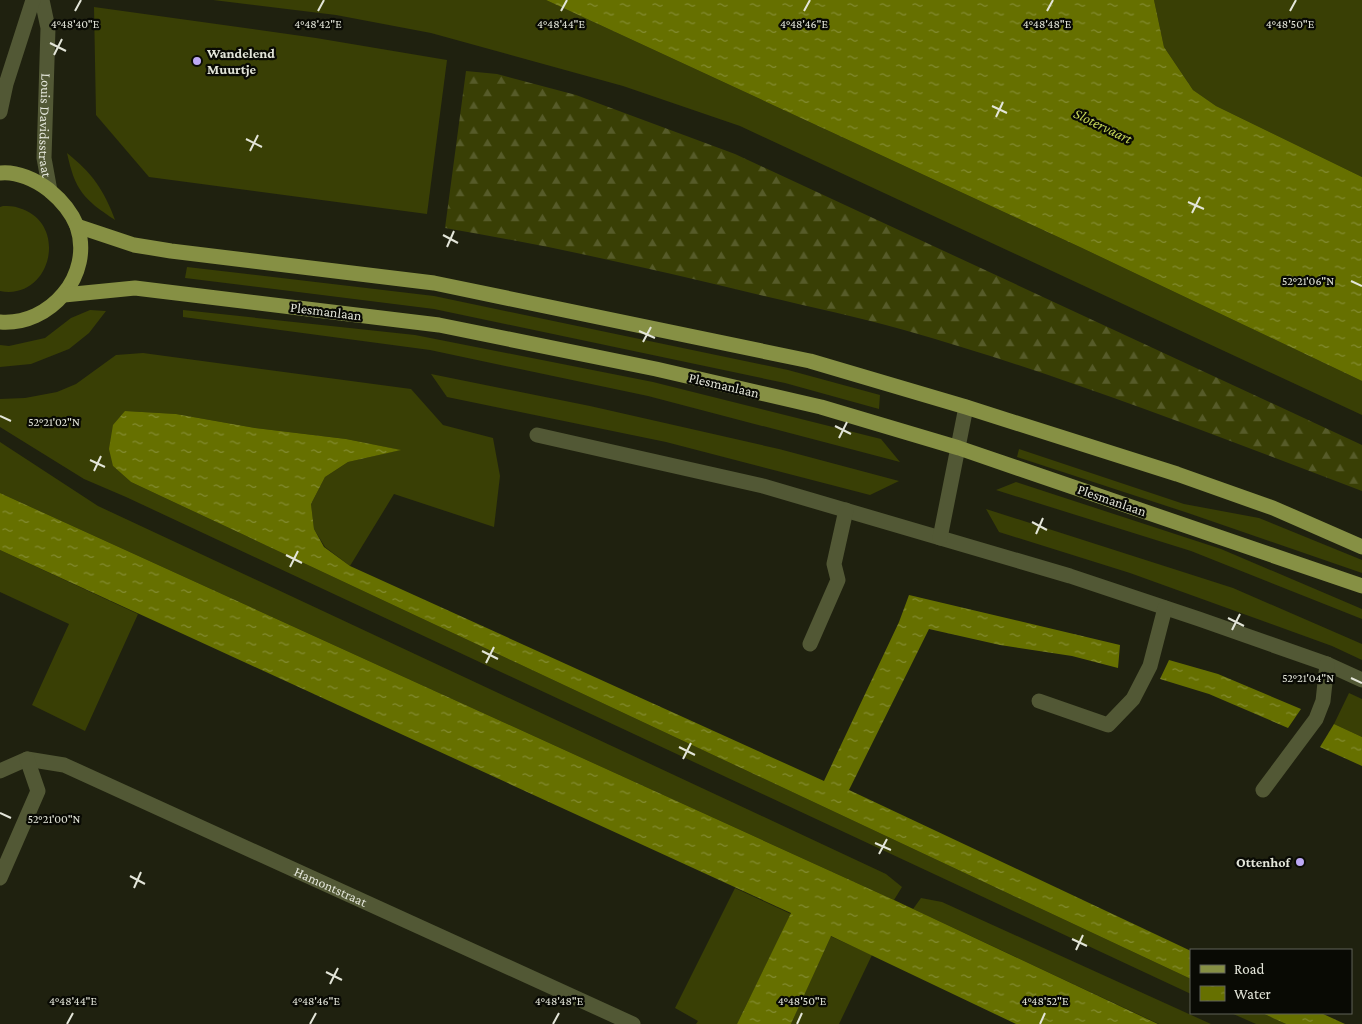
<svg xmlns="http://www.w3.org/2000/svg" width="1362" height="1024" font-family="'Crimson Pro',serif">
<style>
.grass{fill:#393f05}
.forest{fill:url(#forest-firs)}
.water{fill:url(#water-ripples)}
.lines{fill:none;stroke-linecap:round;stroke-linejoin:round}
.minor{stroke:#525835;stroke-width:15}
.major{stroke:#869044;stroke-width:15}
.ticks{fill:none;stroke:#e3e5d9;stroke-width:2}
.poi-dot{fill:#bda9f5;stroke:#090a04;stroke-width:2}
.labels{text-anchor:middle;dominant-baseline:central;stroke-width:4.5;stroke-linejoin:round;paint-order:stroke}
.poi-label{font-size:14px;font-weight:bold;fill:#e3e5d9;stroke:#090a04;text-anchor:start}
.street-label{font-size:14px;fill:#e3e5d9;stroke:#090a04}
.water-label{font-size:15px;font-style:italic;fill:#c2d256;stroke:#090a04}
.ticks-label{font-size:12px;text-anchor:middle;fill:#e3e5d9;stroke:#090a04;stroke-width:4.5;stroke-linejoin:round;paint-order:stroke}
</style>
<defs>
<pattern id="forest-firs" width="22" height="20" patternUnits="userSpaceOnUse" patternTransform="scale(1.25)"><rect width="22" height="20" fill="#393f05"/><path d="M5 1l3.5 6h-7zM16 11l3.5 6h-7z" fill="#565b29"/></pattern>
<pattern id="water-ripples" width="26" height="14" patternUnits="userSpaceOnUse" patternTransform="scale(1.25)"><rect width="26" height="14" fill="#667000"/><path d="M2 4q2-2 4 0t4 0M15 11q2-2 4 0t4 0" fill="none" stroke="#838b31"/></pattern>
</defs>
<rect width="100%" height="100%" fill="#1f210f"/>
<g class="grass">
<polygon points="213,0 546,0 1082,248 1362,381 1362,415 740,126 623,86 431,33 336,15"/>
<polygon points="1154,0 1362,0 1362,177 1216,106 1193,90 1164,47"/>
<polygon points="94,7 316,38 447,60 427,214 149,177 96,115"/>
<path d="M67 153C92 173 104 190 115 220 83 199 75 190 67 153Z"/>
<path d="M3 206C8 206 14 206 19 208 70 223 51 301 0 291V207Z"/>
<polygon points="187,267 434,296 788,370 880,395 879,409 785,383 434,309 185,278"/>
<polygon points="90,310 106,311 89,333 69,349 31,364 0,367 0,345 9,346 45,338 71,318"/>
<polygon points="183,310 415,335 653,382 881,439 900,462 648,396 430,350 183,317"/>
<polygon points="143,353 411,389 443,425 493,438 500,476 494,527 394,494 350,566 325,547 314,529 311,504 325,477 348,462 400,450 346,439 255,428 176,414 125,411 113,466 131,482 1191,979 1191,994 126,497 84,479 0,427 0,399 25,398 57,392 76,384 116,355"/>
<polygon points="431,374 590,406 779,449 899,481 870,495 666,442 447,397"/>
<polygon points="0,442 98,506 886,874 902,887 894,900 0,493"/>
<polygon points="1019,449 1184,504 1259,518 1362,560 1362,573 1188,513 1017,457"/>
<polygon points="1016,482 1221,549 1362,609 1362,619 1191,551 996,490"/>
<polygon points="986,509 1233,588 1362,644 1362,660 1332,646 1130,573 999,532"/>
<polygon points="0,550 138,614 85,731 32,705 69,624 0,592"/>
<polygon points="1349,693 1362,699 1362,737 1334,724"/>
<polygon points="735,888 791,914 737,1024 696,1024 698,1021 675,1008"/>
<polygon points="921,898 942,902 1211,1024 1159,1024 913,909"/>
<polygon points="830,936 872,955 839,1024 791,1024"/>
<polygon points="1231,1013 1262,1013 1286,1024 1256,1024"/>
</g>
<path class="forest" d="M466 71 497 74 576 95 735 154 1362 445V491C1211 434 1060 374 904 330 858 317 811 307 764 296 658 270 552 246 445 228Z"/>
<g class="water">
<polygon points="546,0 1154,0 1164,47 1193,90 1216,106 1362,177 1362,381 1082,248"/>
<polygon points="125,411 176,414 255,428 346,439 401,450 348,462 325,477 311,504 314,529 324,547 350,566 824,781 899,622 909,595 1120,645 1118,668 1072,656 1000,645 929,629 849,790 1191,951 1191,979 131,482 113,466 109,449 113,425"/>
<polygon points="0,493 894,900 1158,1024 1016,1024 831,936 791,1024 737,1024 791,913 0,550"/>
<polygon points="1169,660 1218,674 1301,709 1288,728 1209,694 1160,679"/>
<polygon points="1334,724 1362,737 1362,766 1320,747"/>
<polygon points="1262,1013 1321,1013 1345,1024 1286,1024"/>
</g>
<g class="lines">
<g class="minor">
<path id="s1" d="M42 0 48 28 44 158 50 191"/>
<polyline points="0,112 6,84 33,0"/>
<polyline points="537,435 763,486 1070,576 1199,619 1327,664 1362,680"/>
<polyline points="940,538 966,407"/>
<polyline points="810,644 838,580 834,564 846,510"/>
<polyline points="1039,701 1108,725 1133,699 1150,666 1165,608"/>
<path id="s2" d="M0 771 27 759 64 765 633 1024"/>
<polyline points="1263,790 1316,719 1323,701 1327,664"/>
<polyline points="0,878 38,791 27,759"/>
</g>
<g class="major">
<path d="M0 173C17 171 36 180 49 190 61 200 71 211 77 226 94 275 50 326 0 322"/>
<polyline points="77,226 134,245 171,251 434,283 810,361 966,407 1177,474 1273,508 1362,547"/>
<polyline points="64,295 135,288 439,325 656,369 821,407 959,448 1362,586"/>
</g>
</g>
<path class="ticks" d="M75 11 81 0M318 11 324 0M561 11 567 0M804 11 810 0M1047 11 1053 0M1290 11 1296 0M50 43 66 51M54 55 62 39M992 106 1007 113M996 117 1003 102M246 139 262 147M250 151 258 135M1188 202 1204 209M1192 213 1200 197M443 235 458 243M447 247 454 231M1351 281 1362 286M639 331 655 338M643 342 651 327M0 416 11 421M835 426 851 434M839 438 847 422M90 460 105 467M94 471 101 456M1032 522 1047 530M1036 534 1043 518M286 555 302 563M290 567 298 551M1228 618 1244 626M1232 630 1240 614M482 651 498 659M486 663 494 647M1351 678 1362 683M679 747 695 755M683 759 691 743M0 813 11 818M875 843 891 850M879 854 887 839M130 876 145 884M134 888 141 872M1072 939 1087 946M1076 950 1083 935M326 972 342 980M330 984 338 968M67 1024 73 1013M310 1024 316 1013M553 1024 559 1013M797 1024 802 1013M1040 1024 1045 1013"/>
<g class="poi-dot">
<circle cx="197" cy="61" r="5"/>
<circle cx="1300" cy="862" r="5"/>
</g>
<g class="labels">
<g class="poi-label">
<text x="207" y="53">Wandelend<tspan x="207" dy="16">Muurtje</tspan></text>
<text x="1290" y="862" text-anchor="end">Ottenhof</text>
</g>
<g class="street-label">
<text stroke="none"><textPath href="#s1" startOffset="126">Louis Davidsstraat</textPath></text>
<text transform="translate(326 311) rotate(7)">Plesmanlaan</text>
<text transform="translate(724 385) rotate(13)">Plesmanlaan</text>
<text transform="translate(1112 500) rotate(19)">Plesmanlaan</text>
<text stroke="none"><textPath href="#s2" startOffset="360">Hamontstraat</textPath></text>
</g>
<g class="water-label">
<text transform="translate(1103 126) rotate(26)">Slotervaart</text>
</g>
</g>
<g class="ticks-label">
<text x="75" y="28">4°48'40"E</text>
<text x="318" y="28">4°48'42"E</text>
<text x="561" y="28">4°48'44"E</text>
<text x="804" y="28">4°48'46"E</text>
<text x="1047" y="28">4°48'48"E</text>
<text x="1290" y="28">4°48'50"E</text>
<text x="1308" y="285">52°21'06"N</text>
<text x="54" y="426">52°21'02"N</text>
<text x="1308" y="682">52°21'04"N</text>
<text x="54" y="823">52°21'00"N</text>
<text x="73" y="1005">4°48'44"E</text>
<text x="316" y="1005">4°48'46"E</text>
<text x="559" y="1005">4°48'48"E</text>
<text x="802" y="1005">4°48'50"E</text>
<text x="1045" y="1005">4°48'52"E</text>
</g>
<rect x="1190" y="949" width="162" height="65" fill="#090a04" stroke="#606259"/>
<rect x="1200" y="965" width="25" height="8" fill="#869044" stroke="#606259"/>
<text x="1234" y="974" font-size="15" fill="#e3e5d9">Road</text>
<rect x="1200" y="986" width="25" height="15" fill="url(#water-ripples)" stroke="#606259"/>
<text x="1234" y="999" font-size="15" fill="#e3e5d9">Water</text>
</svg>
